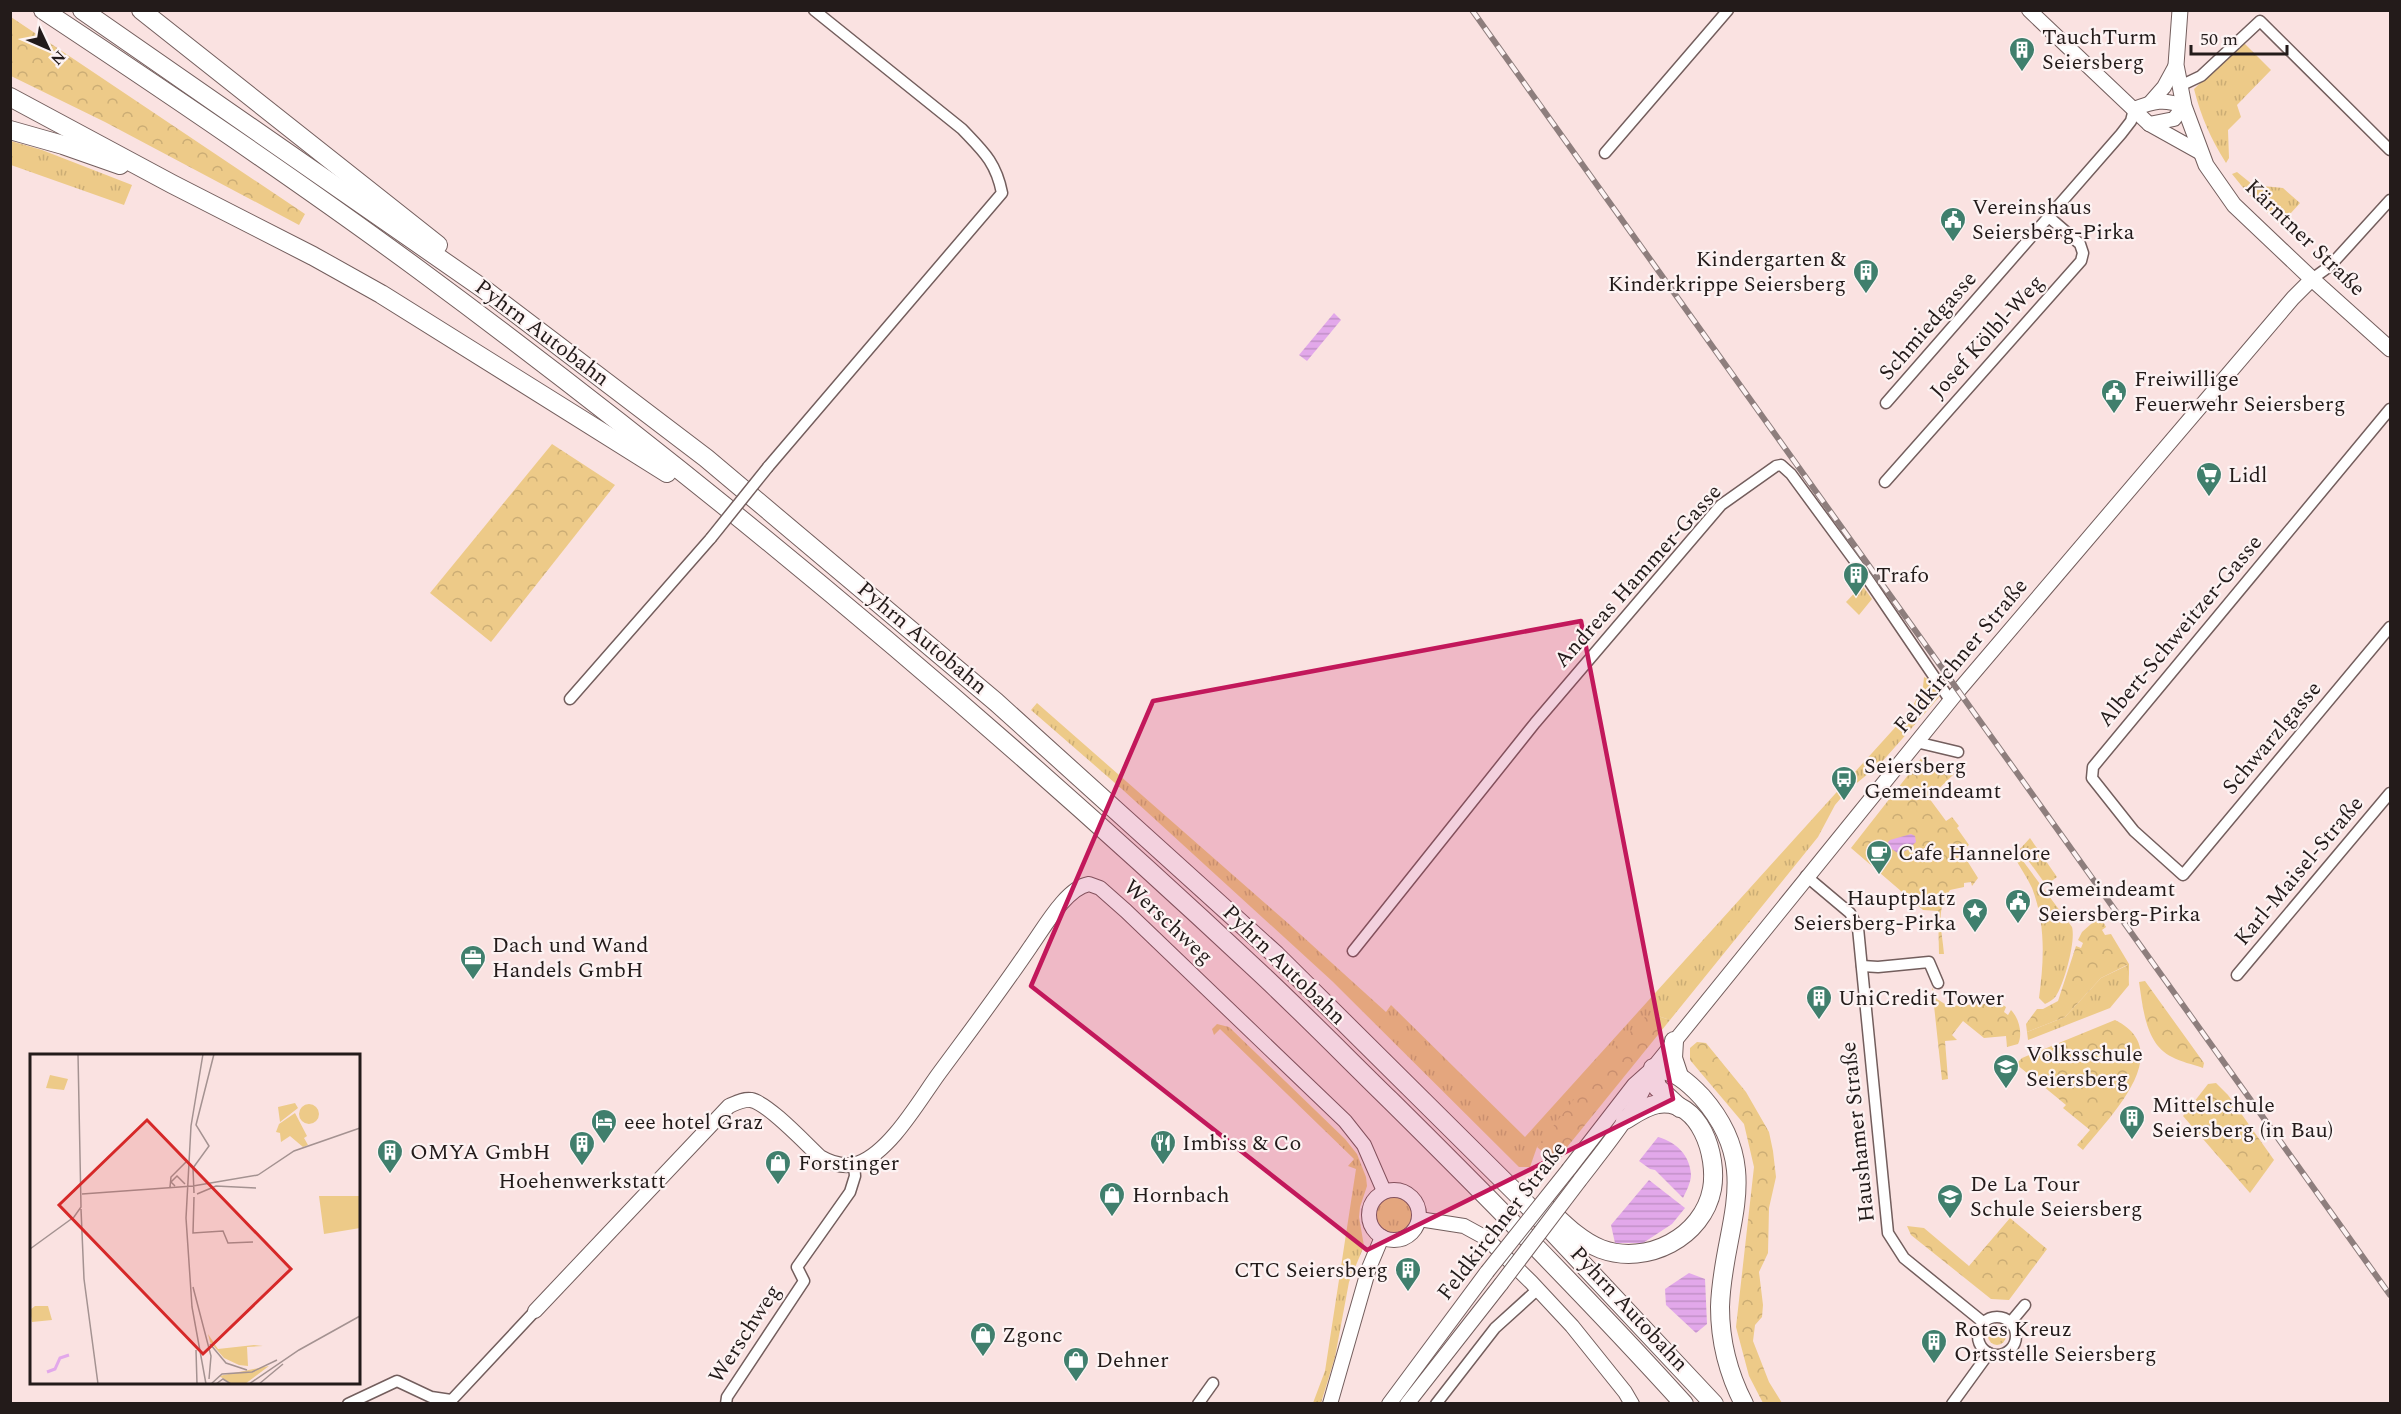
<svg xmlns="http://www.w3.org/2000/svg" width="2401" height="1414" font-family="Spectral,serif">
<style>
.grass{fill:url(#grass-tufts)}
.forest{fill:url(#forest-crowns)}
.water{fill:url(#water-rules)}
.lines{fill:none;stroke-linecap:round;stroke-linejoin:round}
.street-casing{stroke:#735e5d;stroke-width:13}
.secondary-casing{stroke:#735e5d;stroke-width:16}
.primary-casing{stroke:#735e5d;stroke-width:17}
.highway-casing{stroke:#735e5d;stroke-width:20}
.street{stroke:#fff;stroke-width:10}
.secondary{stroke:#fff;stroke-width:14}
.primary{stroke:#fff;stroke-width:15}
.highway{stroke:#fff;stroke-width:18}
.rail-casing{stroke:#8e7e7d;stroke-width:6}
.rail{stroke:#fdf3f3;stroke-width:4;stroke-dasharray:11;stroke-linecap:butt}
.street-bridge-casing{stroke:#735e5d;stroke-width:13;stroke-linecap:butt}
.secondary-bridge-casing{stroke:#735e5d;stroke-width:16;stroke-linecap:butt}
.street-bridge{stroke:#fff;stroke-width:10}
.secondary-bridge{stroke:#fff;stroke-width:14}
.marked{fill:#c2185b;fill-opacity:0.2;stroke:#c2185b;stroke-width:4.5;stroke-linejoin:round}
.labels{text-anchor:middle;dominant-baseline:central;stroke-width:4.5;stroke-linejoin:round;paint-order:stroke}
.poi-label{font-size:22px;fill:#231b1a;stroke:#fdf3f3;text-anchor:start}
.street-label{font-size:22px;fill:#231b1a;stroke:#fdf3f3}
.inset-river{fill:none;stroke:#e2a8ea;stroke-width:3}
.inset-road{fill:none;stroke:#a49291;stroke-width:1.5}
.view{fill:#d62828;fill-opacity:0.15;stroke:#d62828;stroke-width:3}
.inset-edge{fill:none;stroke:#231b1a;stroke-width:3}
</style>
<defs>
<pattern id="grass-tufts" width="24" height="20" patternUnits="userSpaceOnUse" patternTransform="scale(1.5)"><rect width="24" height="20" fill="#edca88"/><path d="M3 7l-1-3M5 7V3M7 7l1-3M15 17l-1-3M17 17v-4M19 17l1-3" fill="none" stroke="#cbad75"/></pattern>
<pattern id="forest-crowns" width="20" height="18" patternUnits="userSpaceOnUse" patternTransform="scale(1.5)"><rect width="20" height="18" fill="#edca88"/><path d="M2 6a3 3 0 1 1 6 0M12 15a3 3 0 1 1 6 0" fill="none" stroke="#cbad75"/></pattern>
<pattern id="water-rules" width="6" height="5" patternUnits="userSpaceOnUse" patternTransform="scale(1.5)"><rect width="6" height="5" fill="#e2a8ea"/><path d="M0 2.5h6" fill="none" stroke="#c290c8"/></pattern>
</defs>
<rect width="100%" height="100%" fill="#fae2e1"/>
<g class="grass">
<path d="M2243 42 2271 70 2237 105 2241 117 2228 130 2229 158 2226 163C2211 139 2201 117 2194 89Z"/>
<polygon points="11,141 42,150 132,185 124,205 11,165"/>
<polygon points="2237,172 2253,185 2283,188 2300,203 2280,225 2249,195 2232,174"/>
<polygon points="1862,585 1872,599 1859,615 1846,602"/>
<polygon points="1924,677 1932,681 1940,696 1880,764 1847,791 1835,805 1818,837 1670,1020 1658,1016 1537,1147 1530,1167 1519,1167 1332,981 1123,790 1031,710 1037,703 1290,925 1386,1012 1391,1005 1525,1137 1910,711 1923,687"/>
<polygon points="2030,838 2057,877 2046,885 2020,849"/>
<path d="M2017 853 2072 927C2076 941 2064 984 2056 996 2053 1000 2049 1002 2045 1004L2039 998C2044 961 2046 924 2032 888 2027 877 2019 866 2014 856Z"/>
<polygon points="2128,965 2129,985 2110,1008 2028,1040 2027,1032 2065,1017 2101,978"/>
<polygon points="1217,1024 1229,1027 1345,1139 1357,1154 1366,1177 1367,1186 1360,1207 1359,1217 1364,1246 1349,1282 1335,1357 1321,1403 1313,1403 1325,1371 1356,1169 1348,1166 1354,1159 1220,1029 1214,1035 1212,1029"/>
<circle cx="1394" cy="1215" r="18"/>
<circle cx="1997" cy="1336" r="9"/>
</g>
<g class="forest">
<polygon points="11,17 305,214 299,225 105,122 11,76"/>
<polygon points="552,444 615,485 491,642 430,593"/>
<path d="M1923 756 1929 761 1924 768 1931 774 1937 767 1942 771 1947 766 1954 774 1929 798 1946 821 1952 817 1959 826 1957 828 1969 845 1961 851 1978 878 1972 886 1971 882 1964 883V887L1950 890C1935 910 1942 930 1944 954H1939L1938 911 1923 910 1851 848Z"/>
<polygon points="2100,916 2106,927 2102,930 2105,935 2111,934 2129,964 2129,983 2127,965 2101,978 2065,1017 2027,1032 2026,1024 2037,1009 2043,1009 2058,1001 2076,946 2081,948 2083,943 2078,940 2082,932"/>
<path d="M2145 981 2204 1063 2203 1068C2192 1064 2181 1062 2172 1057 2145 1044 2143 1007 2139 982Z"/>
<path d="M1932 987 1937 999 1948 1006 2000 1003 2006 1007 2004 1012 2008 1015 2011 1010C2019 1018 2023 1034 2018 1044L2007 1047 2006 1036 1984 1038 1963 1021 1952 1035 1957 1040 1945 1041 1948 1079 1942 1080Z"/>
<polygon points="1658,1016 1670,1020 1555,1162 1537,1147 1613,1049 1645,1017"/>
<path d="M2115 1020C2178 1051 2109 1117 2083 1150L2077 1145 2090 1130 2063 1108 2066 1105 2016 1064 2022 1058Z"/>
<polygon points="1697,1042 1706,1043 1746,1092 1769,1132 1773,1151 1776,1177 1769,1208 1768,1253 1759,1272 1763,1305 1762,1317 1755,1325 1753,1341 1769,1382 1782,1403 1763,1403 1749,1376 1736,1327 1754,1167 1744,1124 1690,1060 1690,1048"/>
<polygon points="2216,1083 2228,1095 2274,1160 2250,1193 2183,1116 2208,1084"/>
<polygon points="2010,1218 2047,1249 2009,1300 1991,1299 1911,1235 1907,1226 1924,1228 1969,1266"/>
</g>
<g class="water">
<polygon points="1334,313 1341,320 1307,361 1299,355"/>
<polygon points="1911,834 1915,836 1916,842 1907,850 1899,854 1889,847 1888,842 1890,840"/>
<path d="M1658 1137C1676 1142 1690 1155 1691 1175 1691 1182 1686 1192 1683 1198L1655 1170 1650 1169 1639 1161Z"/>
<polygon points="1649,1180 1685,1208 1672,1224 1643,1243 1615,1243 1611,1225"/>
<polygon points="1689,1273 1705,1279 1707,1324 1696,1333 1666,1305 1665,1289"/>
</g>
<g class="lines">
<defs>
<g id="street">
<polyline points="2180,86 2201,76 2260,21 2390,150"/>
<polyline points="1605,153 1728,10"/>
<polyline points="2312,279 2330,266 2390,200"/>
<polyline points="1886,403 2121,134 2131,121 2134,109"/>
<polyline points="2390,409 2093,767 2092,778 2134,831 2183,875 2390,627"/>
<path d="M768 467 1002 193C996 162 983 151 962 129L814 10"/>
<polyline points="1885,482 2081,261 2083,253 2080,244 2050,218"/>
<polyline points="570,699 711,538"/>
<polyline points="1916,742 1958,752"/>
<polyline points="1806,876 1850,913 1858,928 1888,1233 1904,1258 1984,1323"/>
<polyline points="1353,951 1535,723 1721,505 1776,466 1781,465 1791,474 1863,572 1950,700"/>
<polyline points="1862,966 1878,967 1929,962 1938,983"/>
<polyline points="2237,975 2390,793"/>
<circle cx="1997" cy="1336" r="19"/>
<polyline points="2010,1323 2025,1305"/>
<polyline points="348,1404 397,1381 431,1397 451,1400"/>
<polyline points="448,1404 535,1311"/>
<polyline points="726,1404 727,1397 804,1281 797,1267 850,1192 855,1176 854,1164"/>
<polyline points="1198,1404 1213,1383"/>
<polyline points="1436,1404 1495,1328 1538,1289"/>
<polyline points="1952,1404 1989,1353"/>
</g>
<g id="secondary">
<polyline points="2029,10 2149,124 2201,153"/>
<polyline points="2150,103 2164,87 2176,65"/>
<path d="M2134 109C2154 101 2164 99 2184 106L2174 119 2149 124"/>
<polyline points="1569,1169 1634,1085 1653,1068 1959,690 2293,298 2312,279"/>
<path d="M1580 1180C1606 1146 1635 1112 1651 1073"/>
<circle cx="1394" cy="1215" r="25"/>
<polyline points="1419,1219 1464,1226 1486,1238 1531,1282 1572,1326 1625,1392 1632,1404"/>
<path d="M535 1311 729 1106C736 1103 743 1099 751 1100 768 1103 806 1144 820 1157 832 1164 845 1168 859 1163 891 1151 920 1099 940 1072 971 1030 1002 989 1031 946 1044 928 1066 888 1089 884L1100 888 1126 911 1345 1121 1364 1145 1384 1191"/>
<polyline points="1330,1404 1369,1268 1382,1237"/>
<polyline points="1389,1404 1487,1272"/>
<polyline points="1407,1404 1501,1284"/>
</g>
<polyline id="primary" points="2180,10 2176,65 2184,106 2206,165 2234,205 2312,279 2390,349"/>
<g id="highway">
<path d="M43 10C170 94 296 179 418 269 712 486 992 722 1258 971 1303 1013 1346 1057 1390 1100 1490 1199 1589 1299 1684 1404"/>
<polyline points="82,10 485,290 706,458 996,702 1276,955 1516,1193 1714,1404"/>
<polyline points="141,10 438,245"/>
<polyline points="10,97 172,184 313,256 381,294 667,473"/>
<polyline points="10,130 63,145 120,165"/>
<polyline points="1674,1041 1673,1058 1679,1076"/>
<path d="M1680 1108 1657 1087 1653 1068C1673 1069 1688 1082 1702 1097 1766 1170 1722 1227 1720 1307 1720 1341 1728 1373 1744 1404"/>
<path d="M1547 1208C1563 1223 1580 1241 1601 1249 1647 1266 1703 1237 1712 1189 1718 1156 1700 1098 1658 1104 1646 1106 1635 1114 1625 1120"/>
</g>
</defs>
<use href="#street" class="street-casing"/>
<use href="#secondary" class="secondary-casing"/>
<use href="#primary" class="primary-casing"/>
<use href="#highway" class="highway-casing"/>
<use href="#street" class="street"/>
<use href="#secondary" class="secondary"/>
<use href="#primary" class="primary"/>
<use href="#highway" class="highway"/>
<defs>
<polyline id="rail" points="1472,10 2390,1295"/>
</defs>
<use href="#rail" class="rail-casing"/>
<use href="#rail" class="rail"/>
<defs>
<polyline id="street-bridge" points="711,538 768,467"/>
<g id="secondary-bridge">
<polyline points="1487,1272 1569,1169"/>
<polyline points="1501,1284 1580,1180"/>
</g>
</defs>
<use href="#street-bridge" class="street-bridge-casing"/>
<use href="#secondary-bridge" class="secondary-bridge-casing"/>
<use href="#street-bridge" class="street-bridge"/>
<use href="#secondary-bridge" class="secondary-bridge"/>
</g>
<path class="marked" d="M1581 621 1673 1099 1367 1250 1031 986 1153 701Z"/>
<defs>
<symbol id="building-pin" viewBox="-11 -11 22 30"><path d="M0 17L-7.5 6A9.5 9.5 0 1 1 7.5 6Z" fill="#407f6d" stroke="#fdf3f3"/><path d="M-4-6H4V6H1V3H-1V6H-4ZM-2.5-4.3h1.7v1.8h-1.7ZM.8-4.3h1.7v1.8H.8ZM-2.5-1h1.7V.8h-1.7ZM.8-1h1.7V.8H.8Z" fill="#fff"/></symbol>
<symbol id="civic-pin" viewBox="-11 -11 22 30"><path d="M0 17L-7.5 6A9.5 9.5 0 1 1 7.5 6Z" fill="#407f6d" stroke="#fdf3f3"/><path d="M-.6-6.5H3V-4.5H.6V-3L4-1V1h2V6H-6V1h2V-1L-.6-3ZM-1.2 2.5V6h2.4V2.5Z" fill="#fff"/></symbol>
<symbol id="supermarket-pin" viewBox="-11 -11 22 30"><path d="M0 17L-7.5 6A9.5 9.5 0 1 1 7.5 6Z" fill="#407f6d" stroke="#fdf3f3"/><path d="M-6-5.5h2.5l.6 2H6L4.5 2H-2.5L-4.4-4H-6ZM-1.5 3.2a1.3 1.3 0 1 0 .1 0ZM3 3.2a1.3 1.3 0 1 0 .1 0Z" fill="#fff"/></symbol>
<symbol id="bus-pin" viewBox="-11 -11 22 30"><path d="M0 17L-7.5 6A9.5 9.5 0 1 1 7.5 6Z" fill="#407f6d" stroke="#fdf3f3"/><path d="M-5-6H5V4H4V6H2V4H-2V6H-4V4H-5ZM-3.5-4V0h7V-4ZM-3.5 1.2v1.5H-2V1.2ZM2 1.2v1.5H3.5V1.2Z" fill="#fff"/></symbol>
<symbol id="cafe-pin" viewBox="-11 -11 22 30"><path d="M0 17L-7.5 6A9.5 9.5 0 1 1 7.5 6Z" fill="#407f6d" stroke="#fdf3f3"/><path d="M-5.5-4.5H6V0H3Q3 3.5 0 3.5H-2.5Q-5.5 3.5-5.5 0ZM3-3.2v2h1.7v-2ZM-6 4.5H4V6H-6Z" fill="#fff"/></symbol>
<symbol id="sight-pin" viewBox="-11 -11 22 30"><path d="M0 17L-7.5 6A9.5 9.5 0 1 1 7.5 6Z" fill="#407f6d" stroke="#fdf3f3"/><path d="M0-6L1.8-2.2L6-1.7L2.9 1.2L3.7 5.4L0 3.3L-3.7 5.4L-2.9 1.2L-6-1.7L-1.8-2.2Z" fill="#fff"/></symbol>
<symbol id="office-pin" viewBox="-11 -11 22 30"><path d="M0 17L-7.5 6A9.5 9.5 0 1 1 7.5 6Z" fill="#407f6d" stroke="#fdf3f3"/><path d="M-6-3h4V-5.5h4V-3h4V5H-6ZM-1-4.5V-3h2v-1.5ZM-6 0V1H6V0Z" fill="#fff"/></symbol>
<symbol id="school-pin" viewBox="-11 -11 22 30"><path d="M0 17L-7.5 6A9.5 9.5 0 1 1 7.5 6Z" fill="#407f6d" stroke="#fdf3f3"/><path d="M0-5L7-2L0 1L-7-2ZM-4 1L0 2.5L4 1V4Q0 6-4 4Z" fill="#fff"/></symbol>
<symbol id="hotel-pin" viewBox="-11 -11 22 30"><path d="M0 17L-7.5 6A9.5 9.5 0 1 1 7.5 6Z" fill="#407f6d" stroke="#fdf3f3"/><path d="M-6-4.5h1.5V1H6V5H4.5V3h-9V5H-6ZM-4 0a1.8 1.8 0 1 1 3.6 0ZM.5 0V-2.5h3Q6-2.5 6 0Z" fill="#fff"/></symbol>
<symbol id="restaurant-pin" viewBox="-11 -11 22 30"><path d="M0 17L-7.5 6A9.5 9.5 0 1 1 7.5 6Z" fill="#407f6d" stroke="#fdf3f3"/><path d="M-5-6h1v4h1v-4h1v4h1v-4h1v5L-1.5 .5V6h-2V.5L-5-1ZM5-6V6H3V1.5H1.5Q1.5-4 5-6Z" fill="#fff"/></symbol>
<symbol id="shop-pin" viewBox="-11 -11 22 30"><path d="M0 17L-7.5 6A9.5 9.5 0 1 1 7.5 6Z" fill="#407f6d" stroke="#fdf3f3"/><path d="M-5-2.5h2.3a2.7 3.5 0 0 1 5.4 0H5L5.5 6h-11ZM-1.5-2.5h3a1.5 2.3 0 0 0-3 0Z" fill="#fff"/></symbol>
</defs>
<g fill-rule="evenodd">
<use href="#building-pin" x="2007" y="35" width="30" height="40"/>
<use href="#civic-pin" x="1938" y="205" width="30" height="40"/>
<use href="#building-pin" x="1851" y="257" width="30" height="40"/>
<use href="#civic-pin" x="2099" y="377" width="30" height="40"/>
<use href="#supermarket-pin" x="2194" y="460" width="30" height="40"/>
<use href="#building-pin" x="1841" y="560" width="30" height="40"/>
<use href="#bus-pin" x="1829" y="764" width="30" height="40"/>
<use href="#cafe-pin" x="1864" y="838" width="30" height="40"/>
<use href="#civic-pin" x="2003" y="887" width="30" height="40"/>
<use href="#sight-pin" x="1960" y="896" width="30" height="40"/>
<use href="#office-pin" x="458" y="943" width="30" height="40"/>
<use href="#building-pin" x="1804" y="983" width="30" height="40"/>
<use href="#school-pin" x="1991" y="1052" width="30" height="40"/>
<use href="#building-pin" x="2117" y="1103" width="30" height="40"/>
<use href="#hotel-pin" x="589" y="1107" width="30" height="40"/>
<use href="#restaurant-pin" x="1148" y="1128" width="30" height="40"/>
<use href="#building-pin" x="567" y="1129" width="30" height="40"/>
<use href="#building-pin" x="375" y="1137" width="30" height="40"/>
<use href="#shop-pin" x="763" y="1148" width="30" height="40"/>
<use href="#shop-pin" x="1097" y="1180" width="30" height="40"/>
<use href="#school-pin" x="1935" y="1182" width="30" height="40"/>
<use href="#building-pin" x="1393" y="1255" width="30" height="40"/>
<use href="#shop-pin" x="968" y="1320" width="30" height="40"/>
<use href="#building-pin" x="1919" y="1327" width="30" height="40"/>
<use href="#shop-pin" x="1061" y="1345" width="30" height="40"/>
</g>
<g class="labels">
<g class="poi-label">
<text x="2042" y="37">TauchTurm<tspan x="2042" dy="25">Seiersberg</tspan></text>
<text x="1972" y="207">Vereinshaus<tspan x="1972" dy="25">Seiersberg-Pirka</tspan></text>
<text x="1846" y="259" text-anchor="end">Kindergarten &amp;<tspan x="1846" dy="25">Kinderkrippe Seiersberg</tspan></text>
<text x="2134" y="379">Freiwillige<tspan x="2134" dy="25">Feuerwehr Seiersberg</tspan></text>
<text x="2228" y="475">Lidl</text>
<text x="1876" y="575">Trafo</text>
<text x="1864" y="766">Seiersberg<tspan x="1864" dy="25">Gemeindeamt</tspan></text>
<text x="1898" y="853">Cafe Hannelore</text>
<text x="2038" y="889">Gemeindeamt<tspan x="2038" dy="25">Seiersberg-Pirka</tspan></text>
<text x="1956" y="898" text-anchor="end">Hauptplatz<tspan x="1956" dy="25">Seiersberg-Pirka</tspan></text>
<text x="492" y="945">Dach und Wand<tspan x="492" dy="25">Handels GmbH</tspan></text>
<text x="1838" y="998">UniCredit Tower</text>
<text x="2026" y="1054">Volksschule<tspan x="2026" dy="25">Seiersberg</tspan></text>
<text x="2152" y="1105">Mittelschule<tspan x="2152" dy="25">Seiersberg (in Bau)</tspan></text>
<text x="624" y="1122">eee hotel Graz</text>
<text x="1182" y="1143">Imbiss &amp; Co</text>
<text x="410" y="1152">OMYA GmbH</text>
<text x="798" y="1163">Forstinger</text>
<text x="582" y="1181" text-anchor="middle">Hoehenwerkstatt</text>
<text x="1970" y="1184">De La Tour<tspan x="1970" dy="25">Schule Seiersberg</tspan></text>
<text x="1132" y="1195">Hornbach</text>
<text x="1388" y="1270" text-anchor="end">CTC Seiersberg</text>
<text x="1954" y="1329">Rotes Kreuz<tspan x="1954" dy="25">Ortsstelle Seiersberg</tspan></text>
<text x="1002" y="1335">Zgonc</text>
<text x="1096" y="1360">Dehner</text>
</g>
<g class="street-label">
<text transform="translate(2305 238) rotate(44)">Kärntner Straße</text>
<text transform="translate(1928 326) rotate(-49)">Schmiedgasse</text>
<text transform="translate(542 333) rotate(37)">Pyhrn Autobahn</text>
<text transform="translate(1987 337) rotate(-48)">Josef Kölbl-Weg</text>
<text transform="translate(1638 576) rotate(-48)">Andreas Hammer-Gasse</text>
<text transform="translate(2180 631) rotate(-50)">Albert-Schweitzer-Gasse</text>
<text transform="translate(922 638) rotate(40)">Pyhrn Autobahn</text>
<text transform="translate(1961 656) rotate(-50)">Feldkirchner Straße</text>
<text transform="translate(2272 738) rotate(-50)">Schwarzlgasse</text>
<text transform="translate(2299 871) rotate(-50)">Karl-Maisel-Straße</text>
<text transform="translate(1168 922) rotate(43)">Werschweg</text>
<text transform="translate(1284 965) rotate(44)">Pyhrn Autobahn</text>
<text transform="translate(1858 1132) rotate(-96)">Haushamer Straße</text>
<text transform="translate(1502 1221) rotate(-52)">Feldkirchner Straße</text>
<text transform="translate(1629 1309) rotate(47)">Pyhrn Autobahn</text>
<text transform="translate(745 1334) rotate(-57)">Werschweg</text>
</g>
</g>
<g transform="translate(30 1054)">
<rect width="330" height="330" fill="#fae2e1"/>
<path d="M20 21 38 25 34 36 16 34ZM289 142H330V174L294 180ZM5 252H18L22 266 2 268 0 256ZM178 280 188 295 224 291 233 292 217 293 218 312 209 311 194 304 180 288ZM239 312 215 330H202L189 322Z" fill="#edca88"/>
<path d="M265 59 277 82 274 84 278 91 273 93 260 82 251 88 250 79 246 78 249 70Z" fill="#edca88"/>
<path d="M265 49 268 54 250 68 248 53ZM269 60a10 10 0 1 1 20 0a10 10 0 1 1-20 0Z" fill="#edca88"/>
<path class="inset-river" d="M17 318 25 315 30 304 39 301"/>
<path class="inset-road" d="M173 0 161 72 156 164 162 253 176 330M228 121 264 97 330 74M145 132 141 128 147 122 155 130M140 133 141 123 156 108M164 139 163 114 179 92 166 71 184 0M52 140 163 132 228 121M167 140 186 132 226 134M164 143 163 179 193 177 198 189 223 188M51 155 54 225 68 330M0 195 44 163 51 153 48 0M163 233 181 302 179 325M180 290 196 309 217 316M166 296 167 330M181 330 192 320 222 318 247 306M186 330 193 325 201 330M219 330 269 296 330 262M229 330 253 310"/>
<path class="view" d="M117 66 261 215 173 300 29 151Z"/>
<rect width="330" height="330" class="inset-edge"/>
</g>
<rect width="2401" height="1414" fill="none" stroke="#231b1a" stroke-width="24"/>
<g transform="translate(48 48) rotate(134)" stroke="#fdf3f3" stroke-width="4.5" paint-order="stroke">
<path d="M0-4.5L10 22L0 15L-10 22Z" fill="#231b1a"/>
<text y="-9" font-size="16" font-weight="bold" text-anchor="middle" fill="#231b1a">N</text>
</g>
<path d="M2191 45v9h96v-9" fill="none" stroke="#231b1a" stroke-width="3"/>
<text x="2200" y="45" font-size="18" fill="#231b1a" stroke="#fdf3f3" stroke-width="4.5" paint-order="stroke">50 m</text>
</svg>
